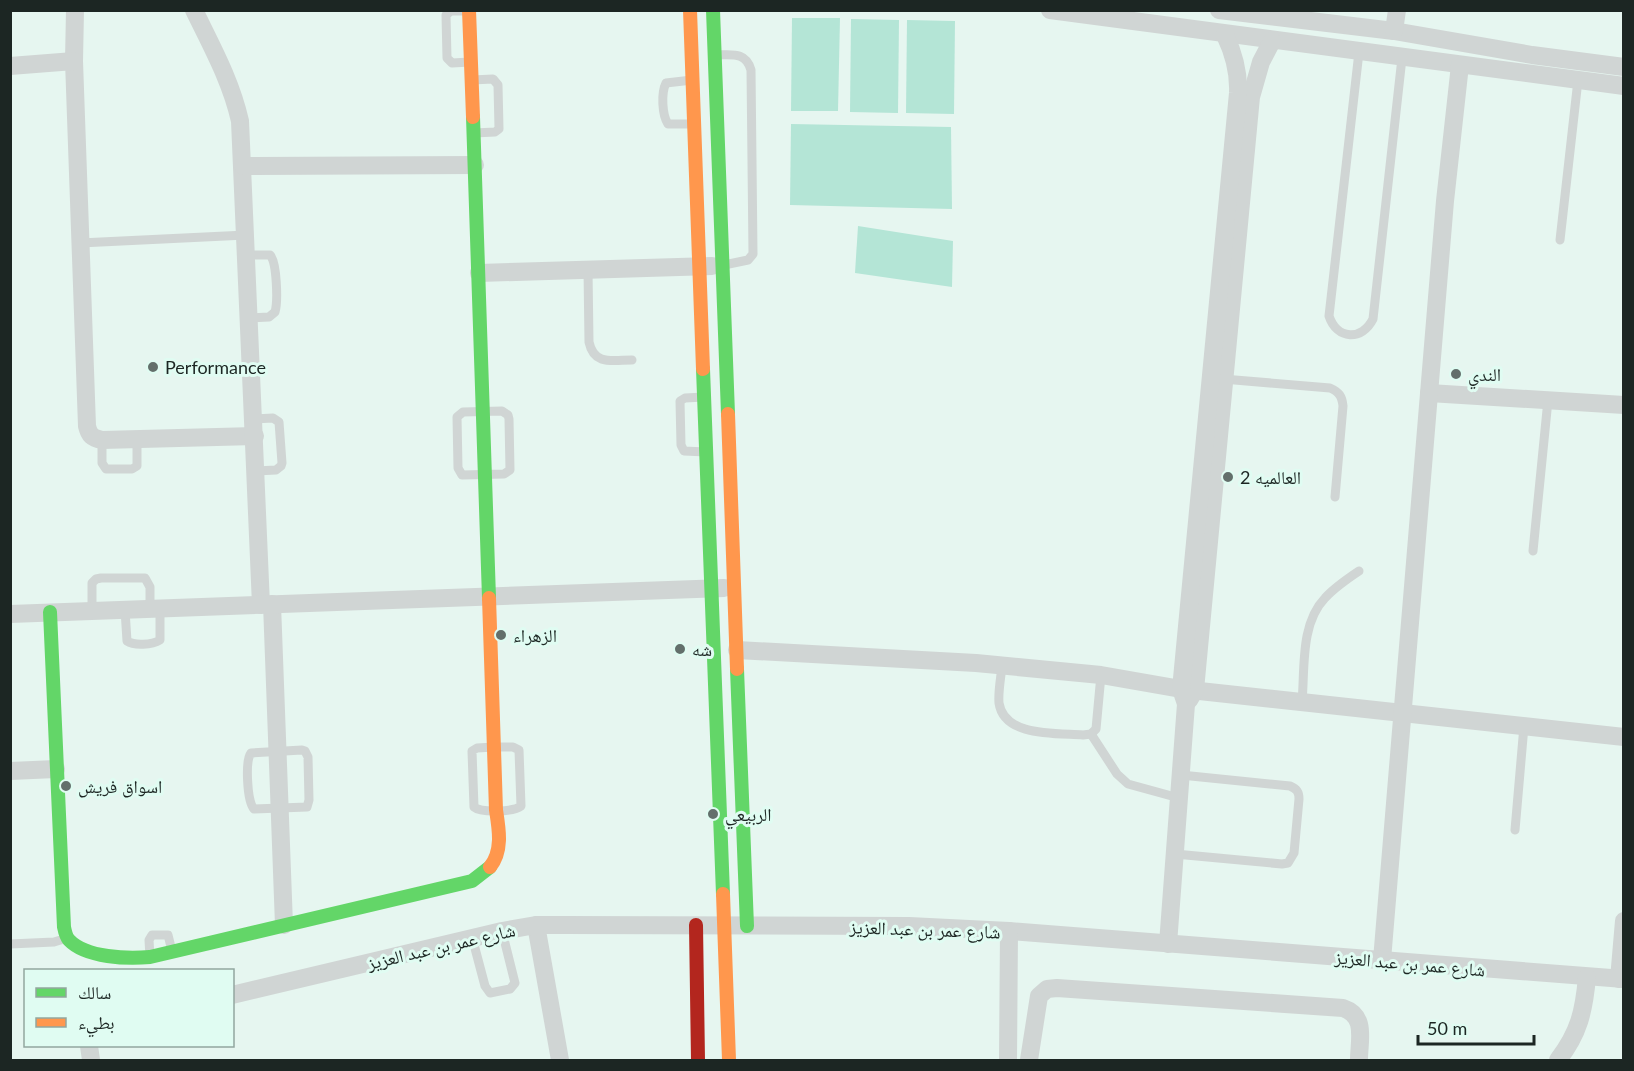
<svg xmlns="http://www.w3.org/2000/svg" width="1634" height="1071" font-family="Lato,'Noto Naskh Arabic',sans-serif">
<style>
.green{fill:#b4e5d6}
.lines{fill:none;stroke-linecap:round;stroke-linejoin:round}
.lane{stroke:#d0d5d4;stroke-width:9}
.street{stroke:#d0d5d4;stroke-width:18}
.fast{stroke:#63d668;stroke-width:14}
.slow{stroke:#ff974d;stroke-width:14}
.jam{stroke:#b3261e;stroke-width:14}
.poi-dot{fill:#636f6b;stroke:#e0fcf2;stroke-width:2}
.labels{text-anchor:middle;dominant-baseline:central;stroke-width:6;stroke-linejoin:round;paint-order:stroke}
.poi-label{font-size:18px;fill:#1c2623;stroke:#e0fcf2;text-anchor:start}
.street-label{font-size:18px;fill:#1c2623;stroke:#e0fcf2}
</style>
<rect width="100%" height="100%" fill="#e6f6f0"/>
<g class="green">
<polygon points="792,18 840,18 838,111 791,111"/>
<polygon points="851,19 899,20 898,113 850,112"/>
<polygon points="907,20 955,21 954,114 906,113"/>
<polygon points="791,124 951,127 952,209 790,205"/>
<polygon points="858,226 953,241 952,287 855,273"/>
</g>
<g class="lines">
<g class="lane">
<polyline points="467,11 451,11 446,15 447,58 452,63 470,62"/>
<path d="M1359 52 1329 316C1337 340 1362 341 1373 319L1402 58"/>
<path d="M715 55C731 55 746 51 751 70L753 254 748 260 724 265"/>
<polyline points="472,80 493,79 498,85 499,129 495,132 474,133"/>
<path d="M692 80 666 83C661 93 662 115 668 124H694"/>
<polyline points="1560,240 1578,80"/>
<polyline points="80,243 246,235"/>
<path d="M246 255H270C277 262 278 302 275 312L269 317 249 318"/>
<path d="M588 270 589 342C594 366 613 360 632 360"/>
<path d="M1223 379 1330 388C1339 392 1342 396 1343 406L1335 497"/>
<polyline points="704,397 685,398 680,401 681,445 684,451 706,452"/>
<polygon points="502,411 508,415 509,419 510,470 504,474 462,475 458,468 457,417 463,412"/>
<polyline points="254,419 273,418 279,422 282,463 281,466 276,470 256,471"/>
<polyline points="102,440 102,463 106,469 132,469 137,466 137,439"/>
<polyline points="1533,551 1548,400"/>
<path d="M125 610 127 641C134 646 152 645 160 640V608"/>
<polyline points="92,611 92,583 96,579 101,578 145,578 150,587 150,608"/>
<path d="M1002 666C1001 677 998 691 999 703 1004 737 1056 733 1083 735L1091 734 1096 729 1101 675"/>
<path d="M1302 702C1305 669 1300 624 1325 598 1335 587 1347 579 1359 571"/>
<polyline points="1091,734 1117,774 1128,784 1179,798"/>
<path d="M494 747H513L519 750 521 806C514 812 481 813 474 807L472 751 477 748Z"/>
<path d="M302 750 305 751 308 757 309 800 307 807 254 809C247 801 245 761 251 753Z"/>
<polyline points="1515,830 1524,726"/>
<path d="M1175 854 1282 864 1288 863 1294 853 1299 799C1299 792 1297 789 1290 786L1181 775"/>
<polyline points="472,937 485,986 490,993 510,989 515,983 502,931"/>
<polyline points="10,944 54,942 67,938"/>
<polyline points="150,957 149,940 152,935 168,935 172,951"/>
</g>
<g class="street">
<path d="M75 10 74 61 87 426C89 435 92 438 102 440L255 436"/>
<path d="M194 10C212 47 231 81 240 121L261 605"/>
<polyline points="1050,10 1624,86"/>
<polyline points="1219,10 1394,31 1532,55 1624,67"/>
<polyline points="1394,31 1397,10"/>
<polyline points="10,66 74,61"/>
<polyline points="243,166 475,165"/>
<polyline points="479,273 712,266"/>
<polyline points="1429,393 1624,405"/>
<polyline points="272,604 284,925"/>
<polyline points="10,614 724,588"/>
<polyline points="737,650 976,663 1101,675 1181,689 1624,737"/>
<polyline points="1189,700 1195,690 1251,97 1261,62 1272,41"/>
<polyline points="10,771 56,769"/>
<polyline points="536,925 560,1060"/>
<path d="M1168 944 1186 704 1181 689 1238 93C1239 72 1234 54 1225 35"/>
<polyline points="1382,960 1445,201 1460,65"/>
<polyline points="1619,979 1624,921"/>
<polyline points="232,995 502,931 536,925 562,925 909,926 1009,931 1624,979"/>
<polyline points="89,1046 91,1060"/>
<polyline points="1008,1060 1009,931"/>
<path d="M1029 1060 1039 996 1047 989 1057 988 1343 1008C1367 1016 1359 1040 1359 1060"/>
<path d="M1558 1060C1579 1033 1584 1011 1587 977"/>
</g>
<g class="fast">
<polyline points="713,10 728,414"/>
<polyline points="473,117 489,598"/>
<polyline points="703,369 723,894"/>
<path d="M50 612 64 927C65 932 66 937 69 940 86 958 128 959 150 957L472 881 490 867"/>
<polyline points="737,669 747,926"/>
</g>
<g class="slow">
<polyline points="469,10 473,117"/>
<polyline points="690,10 703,369"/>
<polyline points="728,414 737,669"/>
<path d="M489 598 496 810C499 829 503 851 490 867"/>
<polyline points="723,894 729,1060"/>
</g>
<polyline class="jam" points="696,925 698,1060"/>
</g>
<g class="poi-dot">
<circle cx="153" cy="367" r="6"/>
<circle cx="1456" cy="374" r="6"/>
<circle cx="1228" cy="477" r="6"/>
<circle cx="501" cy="635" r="6"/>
<circle cx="680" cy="649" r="6"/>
<circle cx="66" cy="786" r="6"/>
<circle cx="713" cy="814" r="6"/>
</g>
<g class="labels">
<g class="poi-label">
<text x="165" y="367">Performance</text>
<text x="1468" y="374">الندي</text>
<text x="1240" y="477">العالميه 2</text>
<text x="513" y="635">الزهراء</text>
<text x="692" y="649">شه</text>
<text x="78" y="786">اسواق فريش</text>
<text x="725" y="814">الربيعي</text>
</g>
<g class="street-label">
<text transform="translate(925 929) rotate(2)">شارع عمر بن عبد العزيز</text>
<text transform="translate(441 946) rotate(-13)">شارع عمر بن عبد العزيز</text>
<text transform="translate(1410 963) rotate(5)">شارع عمر بن عبد العزيز</text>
</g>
</g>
<rect width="1634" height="1071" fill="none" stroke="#1c2623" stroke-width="24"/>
<rect x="24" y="969" width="210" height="78" fill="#e0fcf2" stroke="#92a69f" stroke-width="1.5"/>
<rect x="36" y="988" width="30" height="9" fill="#63d668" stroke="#92a69f" stroke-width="1.5"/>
<text x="78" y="999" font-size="18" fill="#1c2623">سالك</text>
<rect x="36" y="1018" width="30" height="9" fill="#ff974d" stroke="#92a69f" stroke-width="1.5"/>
<text x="78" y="1029" font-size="18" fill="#1c2623">بطيء</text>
<path d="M1418 1035v9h116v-9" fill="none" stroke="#1c2623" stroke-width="3"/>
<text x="1427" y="1035" font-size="18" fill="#1c2623" stroke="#e0fcf2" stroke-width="4.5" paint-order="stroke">50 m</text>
</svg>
